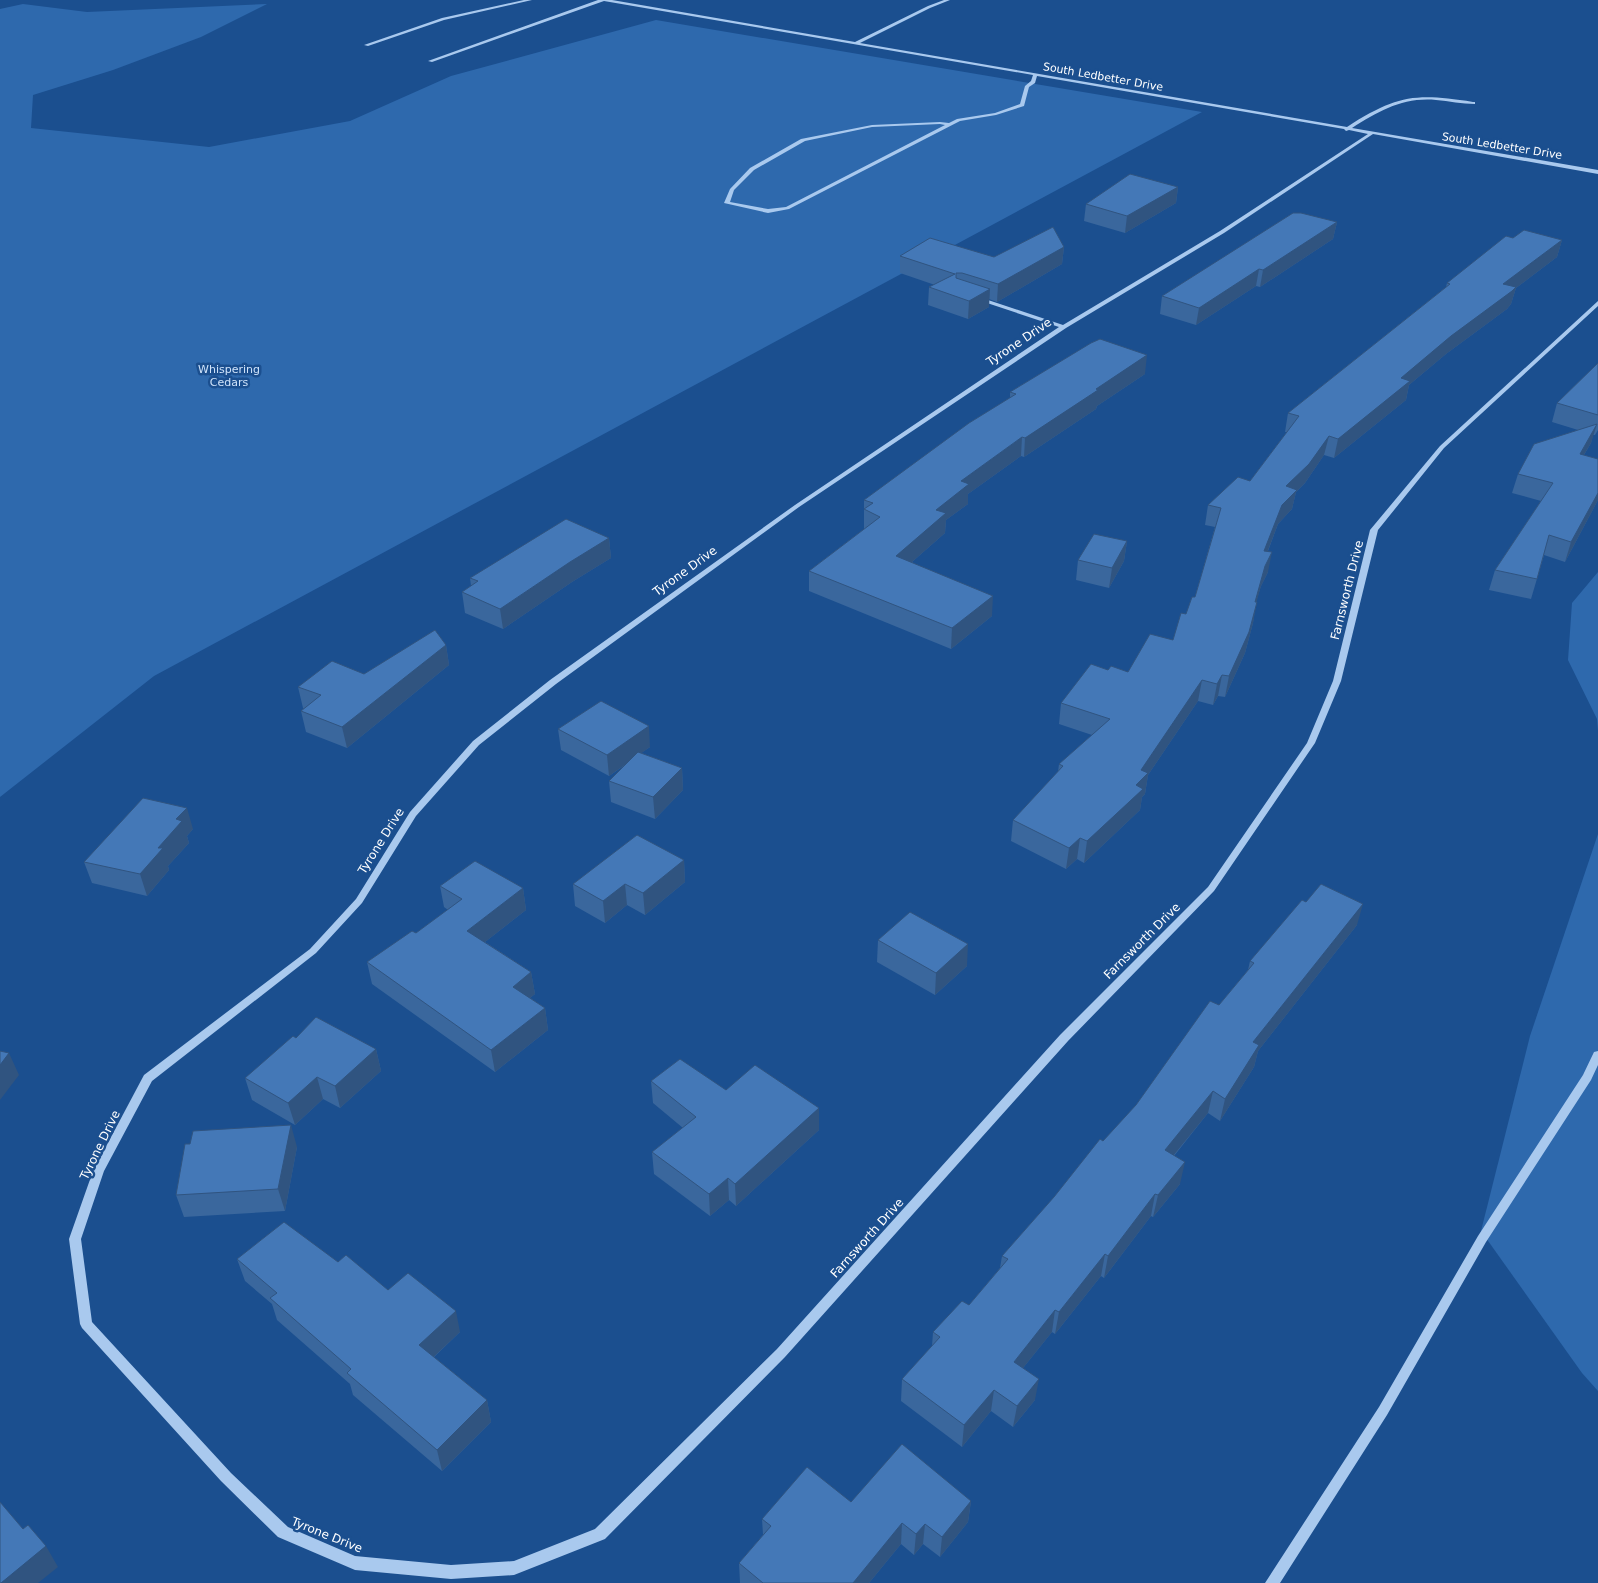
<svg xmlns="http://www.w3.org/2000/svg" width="1598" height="1583" font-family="'DejaVu Sans',sans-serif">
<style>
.green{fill:#2e69ad}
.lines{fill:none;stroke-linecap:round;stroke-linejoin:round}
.minor{fill:#a9c9ee;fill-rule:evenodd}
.wall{fill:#3a679d}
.shaded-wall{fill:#305480}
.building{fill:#4478b7;stroke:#305480}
.labels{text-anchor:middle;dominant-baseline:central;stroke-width:5;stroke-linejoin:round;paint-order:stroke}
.far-street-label{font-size:11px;fill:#fff;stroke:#1b4f8f}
.far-park-label{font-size:11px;fill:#cfe3fa;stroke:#1b4f8f}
.street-label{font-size:12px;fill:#fff;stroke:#1b4f8f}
</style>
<rect width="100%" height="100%" fill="#1b4f8f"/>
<g class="green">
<polygon points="23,4 87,12 267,4 201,37 113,70 33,95 31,128 209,147 350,121 451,76 656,20 1202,112 154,676 0,797 0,9"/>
<polygon points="1598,572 1598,731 1597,719 1568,660 1572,603"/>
<polygon points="1598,834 1598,1391 1582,1373 1481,1231 1530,1036"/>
</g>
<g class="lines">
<g class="minor">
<polygon points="524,0 532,0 444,20 368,46 364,45 442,18"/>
<path d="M598 0H612L855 42 928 6 944 0H950L930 8 860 43 1347 127C1397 95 1415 93 1473 102H1475V104C1462 104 1449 101 1436 100 1403 97 1379 111 1352 128L1598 170V174L1373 134 1224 233 1066 328 799 507 556 684 479 745 416 816 362 903 316 953 152 1081 104 1171 81 1239 92 1322 231 1473 288 1527 355 1556 451 1565 514 1561 595 1529 777 1349 1060 1035 1208 887 1307 743 1333 681 1370 530 1440 446 1598 301V306L1444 448 1378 530 1341 681 1315 743 1214 891 1068 1041 785 1357 605 1539 514 1575 451 1579 355 1570 278 1537 221 1481 82 1328 80 1324 69 1239 93 1171 144 1075 310 949 356 899 410 812 473 741 550 680 795 505 1059 327 978 300V298H982L1063 325 1220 231 1368 134 1349 130 1346 131 1344 129 1037 76 1035 83 1029 87 1024 106 996 115 960 121 789 209 768 213 724 203 730 189 750 168 801 139 872 125 940 122 949 123 957 119 995 113 1020 104 1025 86 1031 81 1033 75 604 1 432 62 428 61ZM940 124 945 125 786 207 768 209 730 202 734 190 754 170 805 141 872 127Z"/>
<polygon points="1598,1051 1598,1065 1591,1080 1486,1242 1387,1415 1280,1583 1265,1583 1379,1407 1478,1236 1583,1075 1594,1052"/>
</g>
</g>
<g class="wall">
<polygon points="1178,187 1176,203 1125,233 1084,221 1086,204"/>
<polygon points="1337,222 1333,239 1260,287 1256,286 1196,325 1160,314 1162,296"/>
<polygon points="1513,238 1562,240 1557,257 1516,288 1511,304 1507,309 1446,354 1409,385 1406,400 1334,458 1324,455 1305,483 1296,492 1292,509 1278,524 1268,551 1268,572 1261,586 1256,602 1253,623 1245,653 1225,697 1218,696 1213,705 1198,701 1148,775 1145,794 1142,797 1140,810 1084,863 1077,859 1066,869 1011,841 1013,820 1058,772 1059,764 1092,735 1059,724 1061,703 1108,670 1128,672 1173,640 1195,597 1215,527 1205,525 1208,505 1250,481 1287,432 1285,432 1288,413 1446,287 1447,283"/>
<polygon points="1064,247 1062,264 997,302 989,299 989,307 968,319 928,305 929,287 935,285 900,273 900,256 994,257"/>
<polygon points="1598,363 1598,430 1595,435 1593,435 1591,443 1584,455 1598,500 1565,562 1544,555 1531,599 1489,590 1495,570 1541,501 1512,493 1518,474 1578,430 1552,422 1557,403"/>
<polygon points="1145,374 1097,406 1096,409 1024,457 1021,456 968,494 968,504 946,520 945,533 912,562 992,616 951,649 809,591 809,571 864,529 864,500 1010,398 1010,392"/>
<polygon points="609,538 611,558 572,582 503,629 465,613 462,592 471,586 470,578"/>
<polygon points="1127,541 1124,561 1109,588 1076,580 1078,560"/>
<polygon points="446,645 449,665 347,748 306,732 301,711 304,708 303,708 298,687 364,674"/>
<polygon points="558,729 650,747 641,753 682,768 683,790 655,819 611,802 609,781 625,765 609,776 561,750"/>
<polygon points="193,829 187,836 189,843 168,866 169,870 147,896 92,883 84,862"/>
<polygon points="684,860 685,882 645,915 627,905 605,923 575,906 573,884"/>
<polygon points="440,886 523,888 526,910 485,942 531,972 535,994 530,998 545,1008 548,1030 495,1072 372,984 367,962 416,933 448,910 444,907"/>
<polygon points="1357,925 1258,1051 1254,1067 1220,1121 1208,1113 1174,1156 1180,1184 1153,1217 1151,1216 1104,1278 1101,1276 1055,1334 1052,1332 1023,1368 1035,1400 1013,1427 991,1411 962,1447 901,1401 902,1379 932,1346 933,1332 969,1305 1000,1268 1002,1256 1136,1105 1248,970 1250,961"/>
<polygon points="878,940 967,966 935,995 877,962"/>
<polygon points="296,1038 376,1049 381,1071 340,1108 323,1099 295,1125 252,1100 245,1078"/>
<polygon points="651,1081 726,1090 819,1130 736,1206 729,1200 710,1216 654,1174 652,1152 683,1128 653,1103"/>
<polygon points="190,1144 297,1147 285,1211 184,1217 176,1195"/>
<polygon points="237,1259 338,1262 388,1290 460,1332 434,1357 487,1400 491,1422 442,1471 353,1395 350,1384 277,1320 272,1304 245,1281"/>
<polygon points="971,1501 968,1522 940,1557 923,1544 914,1555 901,1544 869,1583 740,1583 739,1563 763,1535 762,1519 851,1502"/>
</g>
<g class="shaded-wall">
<polygon points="1178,187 1176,203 1125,233 1127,216"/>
<polygon points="1337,222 1333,239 1260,287 1263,270"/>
<polygon points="1562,240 1557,257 1516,288 1511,304 1507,309 1446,354 1409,385 1406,400 1334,458 1338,439 1401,378 1503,284"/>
<polygon points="1064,247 1062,264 997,302 998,284"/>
<polygon points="1259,269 1256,286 1196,325 1199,308"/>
<polygon points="990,289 989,307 968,319 969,301"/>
<polygon points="1147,355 1145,374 1097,406 1096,409 1024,457 1025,438 1096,389"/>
<polygon points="1597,424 1591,443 1573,473 1580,454"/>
<polygon points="1329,436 1324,455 1305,483 1296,492 1292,509 1278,524 1260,571 1264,551 1286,486"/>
<polygon points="1022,437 1021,456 968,494 968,504 946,520 945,533 896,576 896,556 936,510 961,481"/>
<polygon points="1598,493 1598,500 1565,562 1571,542"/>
<polygon points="609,538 611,558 572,582 503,629 500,609 570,562"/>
<polygon points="1127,541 1124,561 1109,588 1112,568"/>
<polygon points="1272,552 1268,572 1261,586 1251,622 1255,602 1265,566"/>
<polygon points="993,596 992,616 951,649 952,628"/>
<polygon points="1257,602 1253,623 1245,653 1225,697 1229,676"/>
<polygon points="446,645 449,665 347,748 342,727"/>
<polygon points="1222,675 1218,696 1213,705 1217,684"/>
<polygon points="1202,680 1198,701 1148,775 1145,794 1142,797 1140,810 1084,863 1087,841 1136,785 1141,770"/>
<polygon points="649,726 650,747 609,776 607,755"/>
<polygon points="682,768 683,790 655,819 653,797"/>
<polygon points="187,808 193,829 187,836 189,843 168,866 169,870 147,896 140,874 158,848 176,819"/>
<polygon points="1080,838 1077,859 1066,869 1069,848"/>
<polygon points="684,860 685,882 645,915 643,893"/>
<polygon points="625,884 627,905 605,923 603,901"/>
<polygon points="523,888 526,910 471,953 467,931"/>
<polygon points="1363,904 1357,925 1258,1051 1254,1067 1220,1121 1225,1099 1253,1042"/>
<polygon points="968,944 967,966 935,995 936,973"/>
<polygon points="531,972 535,994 516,1009 513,987"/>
<polygon points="545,1008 548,1030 495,1072 491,1050"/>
<polygon points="376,1049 381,1071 340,1108 335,1086"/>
<polygon points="9,1053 19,1075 0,1100 0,1065"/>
<polygon points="317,1077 323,1099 295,1125 288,1103"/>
<polygon points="1213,1091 1208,1113 1160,1172 1165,1150"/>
<polygon points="819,1108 819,1130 736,1206 735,1184"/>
<polygon points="291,1125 297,1147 285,1211 278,1189"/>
<polygon points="1185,1162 1180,1184 1153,1217 1158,1195"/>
<polygon points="728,1178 729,1200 710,1216 709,1194"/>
<polygon points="1155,1194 1151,1216 1104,1278 1108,1256"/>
<polygon points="1105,1254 1101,1276 1055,1334 1059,1312"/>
<polygon points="1055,1310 1052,1332 1011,1383 1014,1362"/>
<polygon points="456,1311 460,1332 424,1366 419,1345"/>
<polygon points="1039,1379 1035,1400 1013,1427 1017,1406"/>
<polygon points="994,1390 991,1411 962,1447 964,1425"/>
<polygon points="487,1400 491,1422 442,1471 437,1450"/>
<polygon points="971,1501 968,1522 940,1557 942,1537"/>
<polygon points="902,1523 901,1544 869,1583 853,1583"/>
<polygon points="925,1524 923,1544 914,1555 916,1534"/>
<polygon points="46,1546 58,1567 38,1583 1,1583"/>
</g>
<g class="building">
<polygon points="1130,174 1178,187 1127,216 1086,204"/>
<polygon points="1293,213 1301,213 1337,222 1263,270 1259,269 1199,308 1162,296"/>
<polygon points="1053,227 1064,247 998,284 962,273 956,273 956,278 990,289 969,301 929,287 955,274 900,256 930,238 994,257"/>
<polygon points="1524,230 1562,240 1503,284 1516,287 1512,291 1451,336 1401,378 1410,381 1338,439 1329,436 1309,464 1286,486 1297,490 1282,505 1264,551 1272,552 1265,566 1255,602 1257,602 1249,632 1229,676 1222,675 1217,684 1202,680 1141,770 1148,773 1136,785 1143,789 1087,841 1080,838 1069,848 1013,820 1063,766 1059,764 1110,719 1061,703 1091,664 1108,670 1111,666 1128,672 1150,634 1173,640 1181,613 1186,614 1192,597 1195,597 1221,508 1208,505 1238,477 1250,481 1299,416 1288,413 1450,284 1447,283 1506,236 1513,238"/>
<polygon points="1100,339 1147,355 1096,389 1098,390 1025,438 1022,437 961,481 969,484 936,510 946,513 896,556 993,596 952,628 809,571 880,517 864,509 873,503 864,500 969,423 1016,394 1010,392 1091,343"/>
<polygon points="1598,363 1598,415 1557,403"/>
<polygon points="1597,424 1580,454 1598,459 1598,493 1571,542 1549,535 1537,579 1495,570 1553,483 1518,474 1534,444"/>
<polygon points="566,519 609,538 570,562 500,609 462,592 478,581 470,578"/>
<polygon points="1094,534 1127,541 1112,568 1078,560"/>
<polygon points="435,630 446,645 342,727 301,711 321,695 298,687 332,661 364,674"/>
<polygon points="601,701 649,726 607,755 558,729"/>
<polygon points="638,752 682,768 653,797 609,781"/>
<polygon points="143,798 187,808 176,819 182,821 158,848 163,848 140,874 84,862"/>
<polygon points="637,835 684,860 643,893 625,884 603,901 573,884"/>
<polygon points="475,861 523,888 467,931 531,972 513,987 545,1008 491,1050 367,962 412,931 416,933 462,899 440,886"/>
<polygon points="1321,884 1363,904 1253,1042 1259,1045 1225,1099 1213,1091 1165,1150 1185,1162 1158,1195 1155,1194 1108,1256 1105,1254 1059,1312 1055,1310 1014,1362 1039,1379 1017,1406 994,1390 964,1425 902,1379 940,1337 933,1332 962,1301 969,1305 1008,1259 1002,1256 1054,1197 1100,1139 1103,1141 1136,1105 1210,1001 1219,1005 1254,963 1250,961 1302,900 1306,902"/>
<polygon points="910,912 968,944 936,973 878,940"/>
<polygon points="316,1017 376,1049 335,1086 317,1077 288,1103 245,1078 293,1036 296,1038"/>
<polygon points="0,1051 9,1053 0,1065"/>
<polygon points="680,1059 726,1090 755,1065 819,1108 735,1184 728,1178 709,1194 652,1152 696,1117 651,1081"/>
<polygon points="291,1125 278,1189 176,1195 185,1144 190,1144 193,1131"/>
<polygon points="284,1222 338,1262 346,1255 388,1290 408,1273 456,1311 419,1345 487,1400 437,1450 347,1373 351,1369 270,1298 277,1293 237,1259"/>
<polygon points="902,1444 971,1501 942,1537 925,1524 916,1534 902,1523 853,1583 763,1583 739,1563 771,1526 762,1519 807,1467 851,1502"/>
<polygon points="0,1502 23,1529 28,1525 46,1546 1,1583 0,1583"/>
</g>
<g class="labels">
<g class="far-street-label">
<text transform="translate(1103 77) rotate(10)">South Ledbetter Drive</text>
<text transform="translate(1502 146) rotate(9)">South Ledbetter Drive</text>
</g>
<g class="far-park-label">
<text x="229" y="369">Whispering<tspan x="229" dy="13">Cedars</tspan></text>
</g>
<g class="street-label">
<text transform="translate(1019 342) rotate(-34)">Tyrone Drive</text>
<text transform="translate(685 571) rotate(-36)">Tyrone Drive</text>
<text transform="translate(1347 590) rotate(-76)">Farnsworth Drive</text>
<text transform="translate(381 841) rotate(-58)">Tyrone Drive</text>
<text transform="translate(1142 941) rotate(-45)">Farnsworth Drive</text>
<text transform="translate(100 1145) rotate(-64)">Tyrone Drive</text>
<text transform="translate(867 1238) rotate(-48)">Farnsworth Drive</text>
<text transform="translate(327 1535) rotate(22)">Tyrone Drive</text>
</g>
</g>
</svg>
